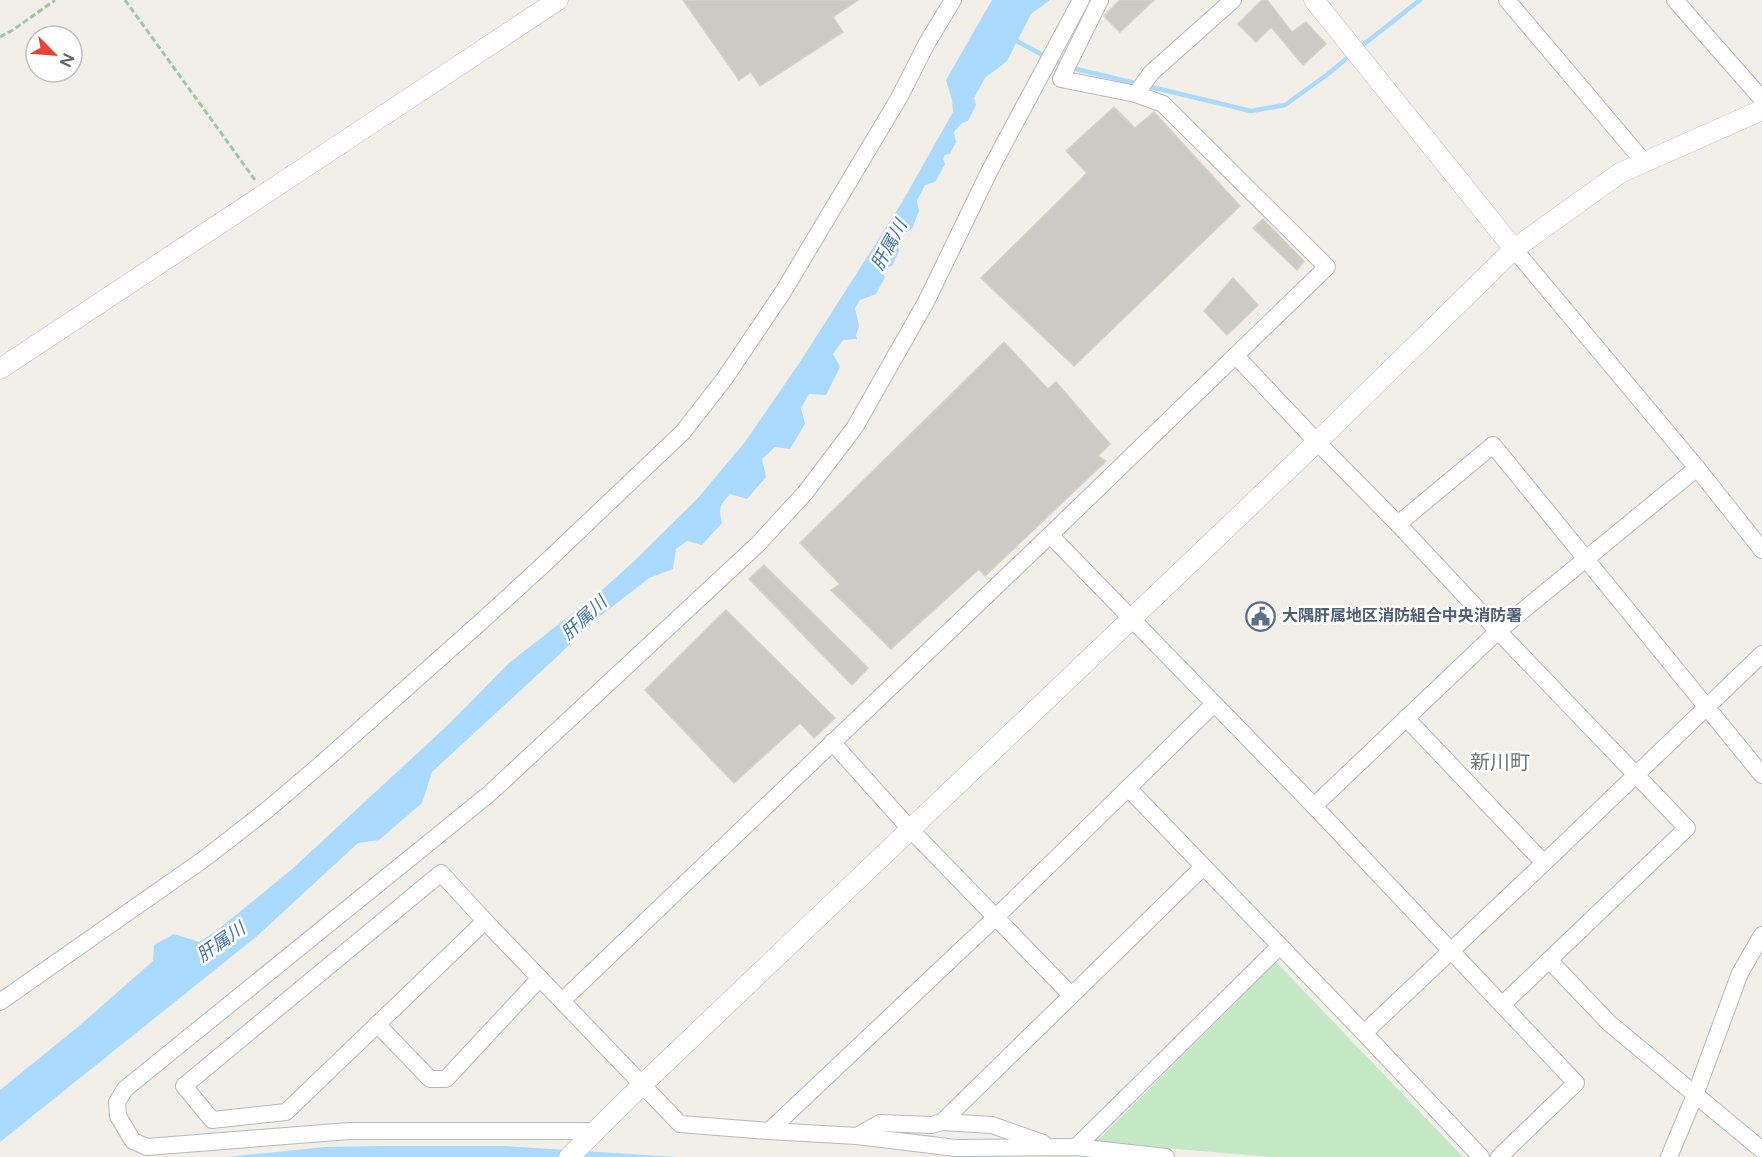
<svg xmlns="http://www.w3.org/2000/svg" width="1762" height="1157" font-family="'Varela Round','Noto Sans JP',sans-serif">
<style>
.green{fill:#c5e8c5}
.water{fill:#aadaff}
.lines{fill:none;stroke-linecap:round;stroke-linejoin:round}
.stream{stroke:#aadaff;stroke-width:4.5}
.building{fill:#cccac5;stroke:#d6d1c6;stroke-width:1.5}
.minor-casing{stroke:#b5b8bc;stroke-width:18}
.tertiary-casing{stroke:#b5b8bc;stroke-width:21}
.path{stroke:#9cc7a9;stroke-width:3;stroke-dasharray:6 3;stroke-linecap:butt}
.minor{stroke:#fff;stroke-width:16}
.tertiary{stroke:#fff;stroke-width:20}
.labels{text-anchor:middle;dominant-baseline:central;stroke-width:5;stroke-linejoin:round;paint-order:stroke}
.service-label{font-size:16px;font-weight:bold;fill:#4e5e75;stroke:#fff;text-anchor:start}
.water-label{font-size:18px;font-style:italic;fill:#4174aa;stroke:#fff}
.quarter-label{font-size:20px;fill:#70757a;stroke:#fff}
</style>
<rect width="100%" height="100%" fill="#f1efe8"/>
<polygon class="green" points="1276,962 1463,1157 1271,1157 1096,1142"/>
<g class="water">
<path d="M992 0H1050L1031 14 1007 61 985 78 974 98 976 105 968 121 962 123 954 132 956 142 950 154 945 155 943 159 945 164 935 182 925 185 917 201 919 211 912 229 902 234 898 241 899 251 892 266 884 268 882 273 885 277 876 294 860 300 855 308 859 326 856 335 857 339 843 340 833 354 840 367 826 395 809 394 801 408 805 424 790 449 775 447 762 459 766 477 747 499 730 494C720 506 718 507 722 523L702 545 687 541 676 549 673 569 649 578 589 625 561 653 432 772 422 803 379 840 358 843 256 937 0 1142V1090L79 1026 153 961 154 945 174 934 199 942 215 932 291 870 450 723 509 663 601 591 633 562 697 499 745 442 800 362 901 204 953 112 952 100 946 80Z"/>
<polygon points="386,1146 505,1146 677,1157 226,1157 325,1147"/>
</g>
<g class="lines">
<g class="stream">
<polyline points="1013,39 1063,66"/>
<polyline points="1359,48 1420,0"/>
<polyline points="1072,68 1139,84"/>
<polyline points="1147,86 1251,111 1285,105 1328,74 1352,54"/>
</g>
</g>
<g class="building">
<polygon points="683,0 858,0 833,17 843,32 760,86 751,72 739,80"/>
<polygon points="1120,0 1154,0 1120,32 1104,16"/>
<polygon points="1262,0 1267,0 1292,32 1306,22 1326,44 1303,65 1271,27 1256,42 1238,24"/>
<polygon points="1114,107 1135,128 1154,112 1240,206 1074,366 981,278 1087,173 1066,151"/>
<polygon points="1263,219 1304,261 1297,270 1253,228"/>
<polygon points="1233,278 1258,305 1227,335 1204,311"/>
<polygon points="1004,342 1048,389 1056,382 1110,444 1098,456 1106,461 985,576 979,569 891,649 831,590 840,584 800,543"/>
<polygon points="764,565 868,668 852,685 749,579"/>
<polygon points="726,610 835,718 814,738 800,723 734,783 645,690"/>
</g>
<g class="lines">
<defs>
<g id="minor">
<polyline points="1507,0 1644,162"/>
<polyline points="1675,0 1762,99"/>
<polyline points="1136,94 1151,73 1233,0"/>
<polyline points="1514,249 1697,468 1762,550"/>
<polyline points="1236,356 1317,442 1398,524 1498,631 1687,828 1502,1005"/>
<polyline points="1398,524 1493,445 1762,775"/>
<polyline points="1050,535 1314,806 1576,1083 1499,1157"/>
<polyline points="1406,718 1544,863 1762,654"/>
<polyline points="832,742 911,830 1071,995"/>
<polyline points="1128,788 1364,1033"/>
<polyline points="1314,806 1498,631 1697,468"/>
<polygon points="441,873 485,921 286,1112 212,1120 184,1086"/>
<polyline points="485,921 680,1124 769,1131 996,917 1214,704"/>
<polyline points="1549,960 1609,1023 1762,1150"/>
<polyline points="562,1001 1050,535 1327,267 1163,104 1136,94 1061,79 1100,0"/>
<polyline points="0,1002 204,859 267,810 321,764 483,620 543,565 683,432 725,378 783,292 899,98 927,43 953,0"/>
<polyline points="377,1024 430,1079 446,1079 540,978"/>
<polyline points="942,1122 1203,867"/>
<polyline points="596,1131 349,1131 147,1147 133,1141 118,1116 117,1102 125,1089 489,794 758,544 805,493 855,427 926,302 990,170 1081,0"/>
<polyline points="769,1131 857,1136 956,1148 1076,1147 1166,1157"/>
<polyline points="857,1136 880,1123 932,1125 942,1122 992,1125 1043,1143"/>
<polyline points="1076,1147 1280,946"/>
<polyline points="1481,1157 1364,1033 1544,863"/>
<polyline points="1669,1157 1695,1095 1740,973 1762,935"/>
</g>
<g id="tertiary">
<polyline points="1314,0 1514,249"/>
<polyline points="0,369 558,0"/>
<polyline points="569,1157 643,1084 1317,442 1514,249 1620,173 1762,110"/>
</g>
</defs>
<use href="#minor" class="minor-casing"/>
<use href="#tertiary" class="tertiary-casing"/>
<g class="path">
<polyline points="125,0 255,180"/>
<polyline points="0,37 13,30 55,0"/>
</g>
<use href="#minor" class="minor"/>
<use href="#tertiary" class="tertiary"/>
</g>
<defs>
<symbol id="civic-ring" viewBox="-11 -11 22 22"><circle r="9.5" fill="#fff" stroke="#5c6f8a" stroke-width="1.5"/><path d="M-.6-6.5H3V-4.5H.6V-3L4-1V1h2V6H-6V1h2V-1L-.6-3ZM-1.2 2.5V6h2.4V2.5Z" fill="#5c6f8a"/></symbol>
</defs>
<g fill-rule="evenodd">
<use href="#civic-ring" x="1244" y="600" width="33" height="33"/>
</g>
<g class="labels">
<g class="service-label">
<text x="1282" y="616">大隅肝属地区消防組合中央消防署</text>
</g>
<g class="water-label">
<text transform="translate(889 245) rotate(-61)">肝属川</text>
<text transform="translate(584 618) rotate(-43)">肝属川</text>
<text transform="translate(221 942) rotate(-35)">肝属川</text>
</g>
<g class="quarter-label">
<text x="1500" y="763">新川町</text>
</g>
</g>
<g transform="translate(54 54) rotate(115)"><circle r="28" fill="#ffffff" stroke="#bfc1c3" stroke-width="1.5"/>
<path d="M0-4.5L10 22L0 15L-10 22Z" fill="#ea4335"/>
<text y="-9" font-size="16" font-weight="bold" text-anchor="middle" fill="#5f6368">N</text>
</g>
</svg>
